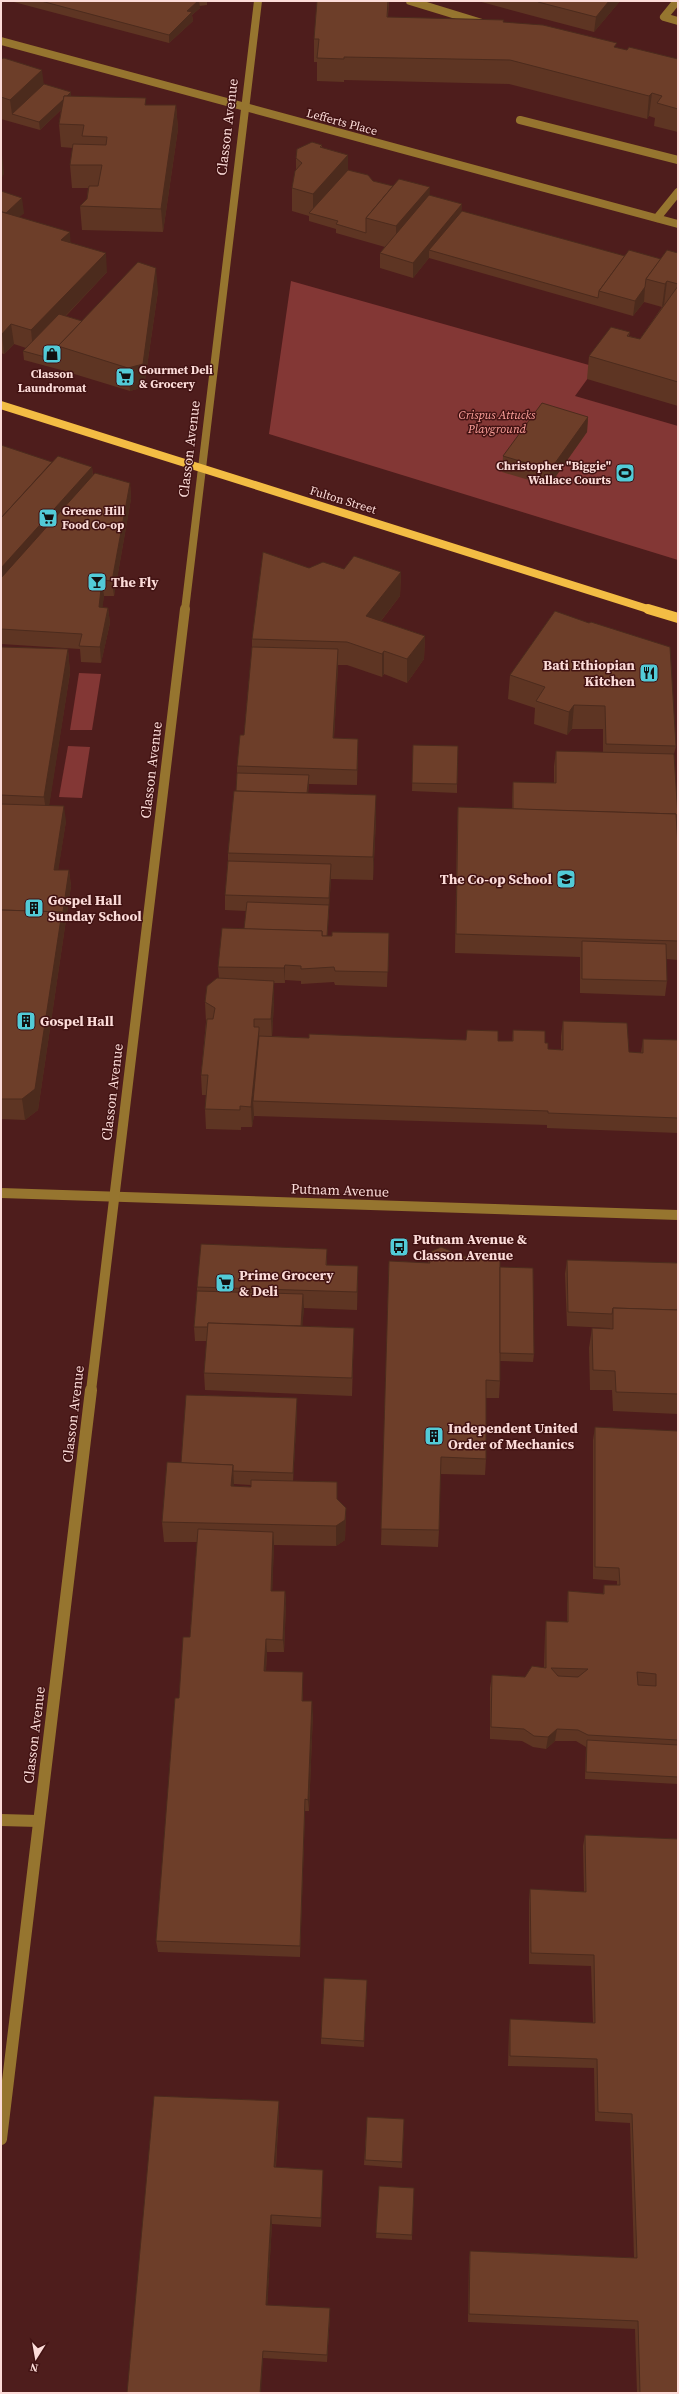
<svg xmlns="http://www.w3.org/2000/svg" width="679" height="2394" font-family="'Source Serif 4',serif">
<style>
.green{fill:#833735}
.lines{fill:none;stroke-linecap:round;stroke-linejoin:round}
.minor-far2{stroke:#96752f;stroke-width:8}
.minor-far1{stroke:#96752f;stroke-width:10}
.minor{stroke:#96752f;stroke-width:12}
.major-far1{stroke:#f3bd44;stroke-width:8}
.major{stroke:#f3bd44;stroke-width:10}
.wall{fill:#5e3523;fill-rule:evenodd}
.shaded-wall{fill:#4c2b1d}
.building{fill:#6d3e29;stroke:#4c2b1d;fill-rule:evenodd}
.labels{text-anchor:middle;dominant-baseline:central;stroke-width:3;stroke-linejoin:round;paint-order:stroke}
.far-street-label{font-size:12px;fill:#fcdcd9;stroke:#421313}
.far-poi-label{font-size:12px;font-weight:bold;fill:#fcdcd9;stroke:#421313;text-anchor:start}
.far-park-label{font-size:12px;font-style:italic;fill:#ffa29c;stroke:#421313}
.street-label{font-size:14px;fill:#fcdcd9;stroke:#421313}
.poi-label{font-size:14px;font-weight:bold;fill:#fcdcd9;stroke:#421313;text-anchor:start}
</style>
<rect width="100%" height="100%" fill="#4e1d1c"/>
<g class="green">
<polygon points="291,281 596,367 575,396 678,426 678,560 269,434"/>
<polygon points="79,673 101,674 92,730 70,730"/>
<polygon points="68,746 90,747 82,798 59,797"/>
</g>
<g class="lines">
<g class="minor-far2">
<polyline points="410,1 482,23"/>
<polyline points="677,1 664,17 678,21"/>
<polyline points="1,41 678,224"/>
<polyline points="520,120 678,160"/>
<polyline points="657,218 678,192"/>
<polyline points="185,610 258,1"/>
</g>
<g class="minor-far1">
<polyline points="1,1193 678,1215"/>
<polyline points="91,1391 185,609"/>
</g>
<g class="minor">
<polyline points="1,1820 38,1821"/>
<polyline points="1,2139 91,1390"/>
</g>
<polyline class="major-far1" points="1,405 651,610"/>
<polyline class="major" points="648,609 678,618"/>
</g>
<g class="wall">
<polygon points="10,1 207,1 207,5 199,6 200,8 192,15 193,21 169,43"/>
<polygon points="389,1 388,17 503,22 627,50 678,59 678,132 654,126 655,118 649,116 647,119 509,84 344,80 344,82 317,81 317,62 314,62 314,39"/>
<polygon points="478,1 620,1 594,32 537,17"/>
<polygon points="1,59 44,84 71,96 147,105 176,105 178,129 163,232 82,230 80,206 87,199 88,188 72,188 70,165 73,148 61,147 59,124 61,110 40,130 1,119"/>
<polygon points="322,145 322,148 348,170 373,181 462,204 461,211 625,256 661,259 678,253 678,406 587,379 589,356 630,332 629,336 640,339 662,307 644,302 633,316 429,258 413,278 380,268 380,253 385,247 336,233 336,229 309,221 309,216 292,211 292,188 296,169 296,158"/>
<polygon points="1,191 24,213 19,217 71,243 107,272 66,316 82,321 158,291 144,387 130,391 61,370 24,360 23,351 26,348 14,344 4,354 1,353"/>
<polygon points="588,417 587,432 549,486 502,472 503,456"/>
<polygon points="1,445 52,462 92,467 93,476 130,483 131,499 114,596 104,596 102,607 108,608 110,623 101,663 81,662 80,649 1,644"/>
<polygon points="309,568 344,569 401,572 400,596 381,621 425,636 424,659 407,683 384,674 382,677 347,665 338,665 334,738 358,739 357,785 309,784 308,793 376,819 373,880 331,879 327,936 389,933 387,987 335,985 334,982 301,984 301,981 285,980 285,983 274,983 274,1002 272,1036 309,1038 466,1040 467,1030 498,1041 512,1041 513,1030 545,1043 548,1049 561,1050 561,1036 563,1021 629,1052 641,1053 643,1039 678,1040 678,1133 547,1128 547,1125 254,1116 254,1115 252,1127 241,1127 241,1130 206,1129 205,1109 206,1095 202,1095 201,1075 206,1022 205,1002 219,979 218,967 244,929 246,911 225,910 225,895 228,861 228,853 236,791 237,773 237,766 244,735 252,647 252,639"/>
<polygon points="555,611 676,746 674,754 678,818 677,823 678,847 678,960 666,959 667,981 665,996 580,993 580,957 455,953 457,826 458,807 512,809 512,797 513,782 554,783 554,766 556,751 603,752 603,729 572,729 567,735 534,724 535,708 508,699 510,675"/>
<polygon points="1,647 68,649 70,673 49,805 66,821 58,870 69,870 71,886 38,1110 25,1120 1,1119"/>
<polygon points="413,745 457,784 457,793 412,791"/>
<polygon points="327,1249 327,1265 358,1266 357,1310 304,1308 302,1326 354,1328 352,1396 205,1390 204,1373 207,1341 195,1341 194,1327 197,1291 197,1287"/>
<polygon points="428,1256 455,1256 500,1267 534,1354 533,1362 500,1361 500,1381 499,1398 486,1398 486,1459 485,1475 440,1474 439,1530 438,1547 381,1545 389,1261 428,1263"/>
<polygon points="567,1260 678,1263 678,1414 613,1411 612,1390 590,1390 589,1348 592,1328 610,1329 610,1328 567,1326 565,1274"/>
<path d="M297 1398V1411L293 1481 337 1482V1500L346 1508 345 1540 336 1546 274 1545 272 1591H285L286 1604 284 1652H267L266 1671 303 1684V1701L313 1713 309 1811H305L300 1957 158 1952 156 1941 179 1698 190 1637 197 1542H164L162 1522 181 1463ZM234 1484 251 1485V1487L234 1486Z"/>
<polygon points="595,1427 678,1431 678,1784 585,1779 586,1747 576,1741 555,1741 546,1749 533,1747 522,1741 490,1739 490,1688 492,1675 525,1677 544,1668 545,1633 546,1621 567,1622 567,1604 568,1591 603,1594 604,1585 617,1585 617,1581 593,1579 593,1440"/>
<polygon points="585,1835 678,1839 678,2393 637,2393 635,2329 468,2322 469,2259 470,2251 634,2258 630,2123 595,2121 594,2068 508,2066 509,2029 510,2019 593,2023 591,1966 529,1964 529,1900 530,1889 584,1892 583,1846"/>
<polygon points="367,1980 364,2047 321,2044 321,2038"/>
<polygon points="279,2101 279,2111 276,2167 323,2170 321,2227 272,2224 267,2305 330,2315 327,2362 263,2358 127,2393"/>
<polygon points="367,2117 404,2119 402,2168 364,2165"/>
<polygon points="379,2186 412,2235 412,2240 376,2238"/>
</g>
<g class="shaded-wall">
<polygon points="198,1 199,1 200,8 192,15 193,21 169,43 169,35 187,11"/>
<polygon points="609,1 620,1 594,32 596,17"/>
<polygon points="42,70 45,93 12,114 10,100"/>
<polygon points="71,92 71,100 40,130 39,122"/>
<polygon points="652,93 649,116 647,119 649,96"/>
<polygon points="176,105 178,129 163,232 161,209"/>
<polygon points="2,154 4,174 1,179 1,155"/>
<polygon points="348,155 348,178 313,214 313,194"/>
<polygon points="430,187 429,211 396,250 396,226"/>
<polygon points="22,198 24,213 1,235 1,218"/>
<polygon points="462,204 461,220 429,250 429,258 413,278 413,263"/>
<polygon points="70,232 71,251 61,240"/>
<polygon points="106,253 107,272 33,350 31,330"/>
<polygon points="156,268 158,291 144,387 130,391 128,368"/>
<polygon points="667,281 664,305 662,307 665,284"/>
<polygon points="645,287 644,302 633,316 635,301"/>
<polygon points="11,324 14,344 4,354 2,334"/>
<polygon points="588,417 587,432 549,486 550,470"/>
<polygon points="92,467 94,491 1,588 1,568"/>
<polygon points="130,483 131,499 114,596 112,581"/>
<polygon points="401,572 400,596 366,640 366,616"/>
<polygon points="102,580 104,596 101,622 99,607"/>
<polygon points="108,608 110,623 101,663 100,647"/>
<polygon points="425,636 424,659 407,683 407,659"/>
<polygon points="68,649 70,673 47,820 44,797"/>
<polygon points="338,649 338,665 333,753 333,738"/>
<polygon points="384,651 384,674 382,677 382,654"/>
<polygon points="574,705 572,729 567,735 569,712"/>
<polygon points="358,739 358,754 357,785 357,770"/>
<polygon points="309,775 309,784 306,817 306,808"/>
<polygon points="376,795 376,819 373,880 373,857"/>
<polygon points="64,806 66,821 56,885 54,870"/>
<polygon points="331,864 331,879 327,946 329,898"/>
<polygon points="69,870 71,886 38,1110 25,1120 22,1099 62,912"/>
<polygon points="285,965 285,983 284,968"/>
<polygon points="274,981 274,1002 272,1040 271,1019"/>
<polygon points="259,1027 259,1051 253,1101 254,1115 252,1127 251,1107"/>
<polygon points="358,1266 358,1284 357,1310 357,1292"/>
<polygon points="303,1294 304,1308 301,1344 301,1331"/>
<polygon points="297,1398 297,1411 293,1486 293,1473"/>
<polygon points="233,1465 234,1485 233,1506 231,1486"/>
<polygon points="346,1508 345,1540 336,1546 336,1526"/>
<polygon points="273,1532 274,1544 272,1603 271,1591"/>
<polygon points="285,1591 286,1604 284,1652 283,1640"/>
<polygon points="266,1639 267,1652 265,1683 264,1671"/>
<polygon points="303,1672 303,1684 302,1713 302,1701"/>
<polygon points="312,1701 313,1713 309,1811 308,1800"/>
<polygon points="557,1729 555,1741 546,1749 548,1737"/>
<polygon points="305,1799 305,1811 300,1957 300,1946"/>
<polygon points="279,2101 279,2111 275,2176 274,2167"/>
<polygon points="323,2170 323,2179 321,2227 321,2218"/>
<polygon points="271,2215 272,2224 267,2313 266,2305"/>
<polygon points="330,2308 330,2315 327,2362 327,2355"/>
<polygon points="263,2351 263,2358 261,2393 260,2393"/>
</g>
<g class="building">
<polygon points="41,1 198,1 187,11 192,12 169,35"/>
<polygon points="317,1 388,1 387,17 504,20 503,22 543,25 617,43 614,47 627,50 629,47 678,59 678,109 657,103 662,96 652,93 649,96 510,60 344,57 344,59 317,58 319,39 314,39"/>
<polygon points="539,1 609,1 596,17 538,2"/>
<polygon points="4,58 42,70 10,100 1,97 1,59"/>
<polygon points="44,84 71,92 67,96 64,96 64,99 39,122 12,114"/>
<polygon points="64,96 146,98 145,105 176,105 161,209 80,206 87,199 89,186 98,186 102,165 70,165 73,144 106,145 107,137 82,136 84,125 59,124"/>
<polygon points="312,142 322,145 320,147 348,155 313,194 292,188 295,171 302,163 296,158 297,149"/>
<polygon points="348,170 368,175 373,181 393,186 366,218 366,233 336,224 338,221 309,213"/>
<polygon points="399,179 430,187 396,226 366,218"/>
<polygon points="1,191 22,198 6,213 2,212 1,213"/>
<polygon points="429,195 462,204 413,263 380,253"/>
<polygon points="462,211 625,256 599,291 598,298 429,250"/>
<polygon points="2,212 70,232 61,240 106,253 31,330 11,324 2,334 1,334 1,213"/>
<polygon points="629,250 661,259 646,279 645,287 635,301 599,291"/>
<polygon points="667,250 678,253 678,284 667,281 665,284 646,279"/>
<polygon points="138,262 156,268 143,364 128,368 58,346"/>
<polygon points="678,286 678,382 589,356 611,327 630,332 627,336 640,339"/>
<polygon points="59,314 82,321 58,346 60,361 23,351"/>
<polygon points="542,403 588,417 550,470 503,456"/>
<polygon points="1,445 52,462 1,518"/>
<polygon points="58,456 92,467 1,568 1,518"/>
<polygon points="95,473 130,483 112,581 102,580 99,607 108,608 100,647 79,646 82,634 1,629 1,578"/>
<polygon points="263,552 309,568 323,562 344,569 354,556 401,572 366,616 425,636 407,659 384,651 382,654 347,642 252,639"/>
<polygon points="555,611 589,623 591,622 670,647 676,746 606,744 605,706 574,705 569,712 536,701 545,687 510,675"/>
<polygon points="1,647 68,649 44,797 1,795"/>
<polygon points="252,647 338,649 333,738 358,739 357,770 237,766 240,735 244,735"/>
<polygon points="413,745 458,746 457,784 412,783"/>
<polygon points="556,751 674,754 678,818 677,818 676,814 513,809 513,782 556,783"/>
<polygon points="237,773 309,775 307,793 236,791"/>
<polygon points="234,791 376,795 373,857 228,853"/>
<polygon points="1,804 64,806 54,870 69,870 62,918 62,912 1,910"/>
<polygon points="458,807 676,814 678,847 678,941 456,934"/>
<polygon points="228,861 331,864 329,898 225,895"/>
<polygon points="247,902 329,905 327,936 322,936 322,931 244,929"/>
<polygon points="1,910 62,912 35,1089 22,1099 1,1099"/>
<polygon points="222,928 322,931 322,936 332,936 332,932 389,933 388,972 335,971 334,967 301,969 301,966 285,965 284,968 218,967"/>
<polygon points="582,941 666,944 667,981 582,979"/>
<polygon points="217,978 274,981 271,1019 254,1019 254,1027 259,1027 259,1030 251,1107 240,1106 240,1110 205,1109 208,1075 201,1075 207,1019 213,1019 215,1008 205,1002 207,986"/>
<polygon points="563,1021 627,1023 629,1052 643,1053 643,1039 678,1040 678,1118 548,1113 548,1111 253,1101 259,1036 309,1038 309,1034 466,1040 467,1030 498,1031 498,1041 513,1041 513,1030 545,1031 545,1043 548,1043 548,1049 563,1050"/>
<polygon points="201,1244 327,1249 326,1265 358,1266 357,1292 197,1287"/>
<polygon points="441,1247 451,1251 455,1256 500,1257 500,1381 486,1380 486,1459 441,1457 439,1530 381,1529 389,1261 430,1263 428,1256 432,1251"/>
<polygon points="567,1260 678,1263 678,1310 613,1308 612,1314 568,1312"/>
<polygon points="500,1267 533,1268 534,1354 500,1353"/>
<polygon points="197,1291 303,1294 301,1326 208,1323 208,1327 194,1327"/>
<polygon points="613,1308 678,1310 678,1394 616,1392 615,1371 593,1370 592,1328 613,1329"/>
<polygon points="208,1323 354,1328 352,1378 204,1373"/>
<polygon points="186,1395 297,1398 293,1473 233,1471 233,1465 181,1463"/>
<path d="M595 1427 678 1431V1740L588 1735 578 1730 557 1729 548 1737 534 1736 524 1729 491 1727 492 1675 525 1677 532 1666 546 1668V1621L568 1622V1591L604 1594V1585H620L619 1568 595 1567ZM551 1668 588 1669 578 1677 558 1676ZM637 1672 656 1674V1686L638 1685Z"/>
<polygon points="167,1462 233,1465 231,1486 251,1487 251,1480 337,1482 337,1499 346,1508 345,1520 336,1526 162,1522"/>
<polygon points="198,1529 273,1532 271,1591 285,1591 283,1640 266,1639 264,1671 303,1672 302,1701 312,1701 308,1800 305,1799 300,1946 156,1941 175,1698 179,1698 183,1637 190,1637"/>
<polygon points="587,1740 678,1745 678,1777 586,1772"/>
<polygon points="585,1835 678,1839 678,2393 640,2393 638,2321 469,2314 470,2251 637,2258 632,2114 598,2112 597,2059 510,2056 510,2019 595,2023 594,1955 531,1953 530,1889 586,1892"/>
<polygon points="324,1978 367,1980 364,2041 321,2038"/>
<polygon points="154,2096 279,2101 274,2167 323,2170 321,2218 271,2215 266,2305 330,2308 327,2355 263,2351 260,2393 127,2393"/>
<polygon points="367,2117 404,2119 402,2162 365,2160"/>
<polygon points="379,2186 414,2188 412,2235 376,2233"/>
</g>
<defs>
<symbol id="shop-square" viewBox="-11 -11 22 22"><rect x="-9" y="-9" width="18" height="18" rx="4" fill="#52cbd7" stroke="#421313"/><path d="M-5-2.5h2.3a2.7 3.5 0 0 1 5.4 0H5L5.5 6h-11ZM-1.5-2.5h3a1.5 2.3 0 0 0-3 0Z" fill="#111"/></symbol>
<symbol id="supermarket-square" viewBox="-11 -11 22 22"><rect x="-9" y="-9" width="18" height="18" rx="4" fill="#52cbd7" stroke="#421313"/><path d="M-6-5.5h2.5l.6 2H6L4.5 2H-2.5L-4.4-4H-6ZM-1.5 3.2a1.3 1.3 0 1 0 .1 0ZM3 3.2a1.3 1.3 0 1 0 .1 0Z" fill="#111"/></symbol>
<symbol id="stadium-square" viewBox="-11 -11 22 22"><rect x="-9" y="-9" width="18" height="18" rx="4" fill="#52cbd7" stroke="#421313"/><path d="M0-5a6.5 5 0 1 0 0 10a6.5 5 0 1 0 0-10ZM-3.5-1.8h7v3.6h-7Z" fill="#111"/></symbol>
<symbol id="bar-square" viewBox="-11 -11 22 22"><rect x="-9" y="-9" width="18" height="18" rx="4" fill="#52cbd7" stroke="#421313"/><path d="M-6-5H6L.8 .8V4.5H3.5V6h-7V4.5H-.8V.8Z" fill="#111"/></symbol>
<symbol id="restaurant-square" viewBox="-11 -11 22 22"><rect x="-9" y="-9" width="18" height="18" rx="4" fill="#52cbd7" stroke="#421313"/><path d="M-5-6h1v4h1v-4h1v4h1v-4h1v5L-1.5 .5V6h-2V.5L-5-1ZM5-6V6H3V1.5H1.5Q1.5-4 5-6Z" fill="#111"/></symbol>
<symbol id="school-square" viewBox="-11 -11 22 22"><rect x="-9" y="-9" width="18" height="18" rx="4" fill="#52cbd7" stroke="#421313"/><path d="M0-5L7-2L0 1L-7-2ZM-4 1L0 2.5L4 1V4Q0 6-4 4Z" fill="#111"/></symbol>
<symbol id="building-square" viewBox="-11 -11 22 22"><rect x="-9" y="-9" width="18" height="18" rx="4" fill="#52cbd7" stroke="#421313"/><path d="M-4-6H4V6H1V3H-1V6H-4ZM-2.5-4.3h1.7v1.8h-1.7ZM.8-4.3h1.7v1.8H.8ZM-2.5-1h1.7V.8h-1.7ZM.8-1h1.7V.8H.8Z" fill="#111"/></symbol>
<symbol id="bus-square" viewBox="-11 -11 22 22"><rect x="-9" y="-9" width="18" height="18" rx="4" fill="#52cbd7" stroke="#421313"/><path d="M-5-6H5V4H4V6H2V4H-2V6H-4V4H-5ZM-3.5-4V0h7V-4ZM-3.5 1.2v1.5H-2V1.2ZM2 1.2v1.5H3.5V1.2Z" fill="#111"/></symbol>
</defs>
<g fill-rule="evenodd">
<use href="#shop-square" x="41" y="343" width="22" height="22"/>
<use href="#supermarket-square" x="114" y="366" width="22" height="22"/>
<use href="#stadium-square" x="614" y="462" width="22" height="22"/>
<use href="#supermarket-square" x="37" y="507" width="22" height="22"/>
<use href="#bar-square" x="86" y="571" width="22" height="22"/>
<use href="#restaurant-square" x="638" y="662" width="22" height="22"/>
<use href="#school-square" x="555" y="868" width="22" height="22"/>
<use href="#building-square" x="23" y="897" width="22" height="22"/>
<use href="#building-square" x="15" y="1010" width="22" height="22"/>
<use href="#bus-square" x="388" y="1236" width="22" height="22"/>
<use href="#supermarket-square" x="214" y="1272" width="22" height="22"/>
<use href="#building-square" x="423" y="1425" width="22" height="22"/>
</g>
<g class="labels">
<g class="far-street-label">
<text transform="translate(342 122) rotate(15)">Lefferts Place</text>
<text transform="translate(343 500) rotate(17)">Fulton Street</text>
</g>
<g class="far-poi-label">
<text x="139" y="370">Gourmet Deli<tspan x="139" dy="14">&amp; Grocery</tspan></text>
<text x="52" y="374" text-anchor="middle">Classon<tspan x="52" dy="14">Laundromat</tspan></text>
<text x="611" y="466" text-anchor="end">Christopher "Biggie"<tspan x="611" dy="14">Wallace Courts</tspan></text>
<text x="62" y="511">Greene Hill<tspan x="62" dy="14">Food Co-op</tspan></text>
</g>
<g class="far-park-label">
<text x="497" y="415">Crispus Attucks<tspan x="497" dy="14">Playground</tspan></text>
</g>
<g class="street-label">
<text transform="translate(227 127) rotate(-83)">Classon Avenue</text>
<text transform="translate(189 449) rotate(-83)">Classon Avenue</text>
<text transform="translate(151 770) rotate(-83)">Classon Avenue</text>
<text transform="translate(112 1092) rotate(-83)">Classon Avenue</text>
<text transform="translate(340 1190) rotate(2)">Putnam Avenue</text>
<text transform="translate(73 1414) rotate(-83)">Classon Avenue</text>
<text transform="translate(34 1735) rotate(-83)">Classon Avenue</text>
</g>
<g class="poi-label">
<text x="111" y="582">The Fly</text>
<text x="635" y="665" text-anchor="end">Bati Ethiopian<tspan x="635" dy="16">Kitchen</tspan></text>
<text x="552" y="879" text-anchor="end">The Co-op School</text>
<text x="48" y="900">Gospel Hall<tspan x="48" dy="16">Sunday School</tspan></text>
<text x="40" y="1021">Gospel Hall</text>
<text x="413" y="1239">Putnam Avenue &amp;<tspan x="413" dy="16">Classon Avenue</tspan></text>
<text x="239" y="1275">Prime Grocery<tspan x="239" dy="16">&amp; Deli</tspan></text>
<text x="448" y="1428">Independent United<tspan x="448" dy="16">Order of Mechanics</tspan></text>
</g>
</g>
<rect width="679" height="2394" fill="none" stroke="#fcdcd9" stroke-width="4"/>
<g transform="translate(36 2358) rotate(191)" stroke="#421313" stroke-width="3" paint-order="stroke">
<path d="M0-3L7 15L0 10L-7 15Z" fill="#fcdcd9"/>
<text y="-6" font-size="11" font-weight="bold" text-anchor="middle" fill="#fcdcd9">N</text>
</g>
</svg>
